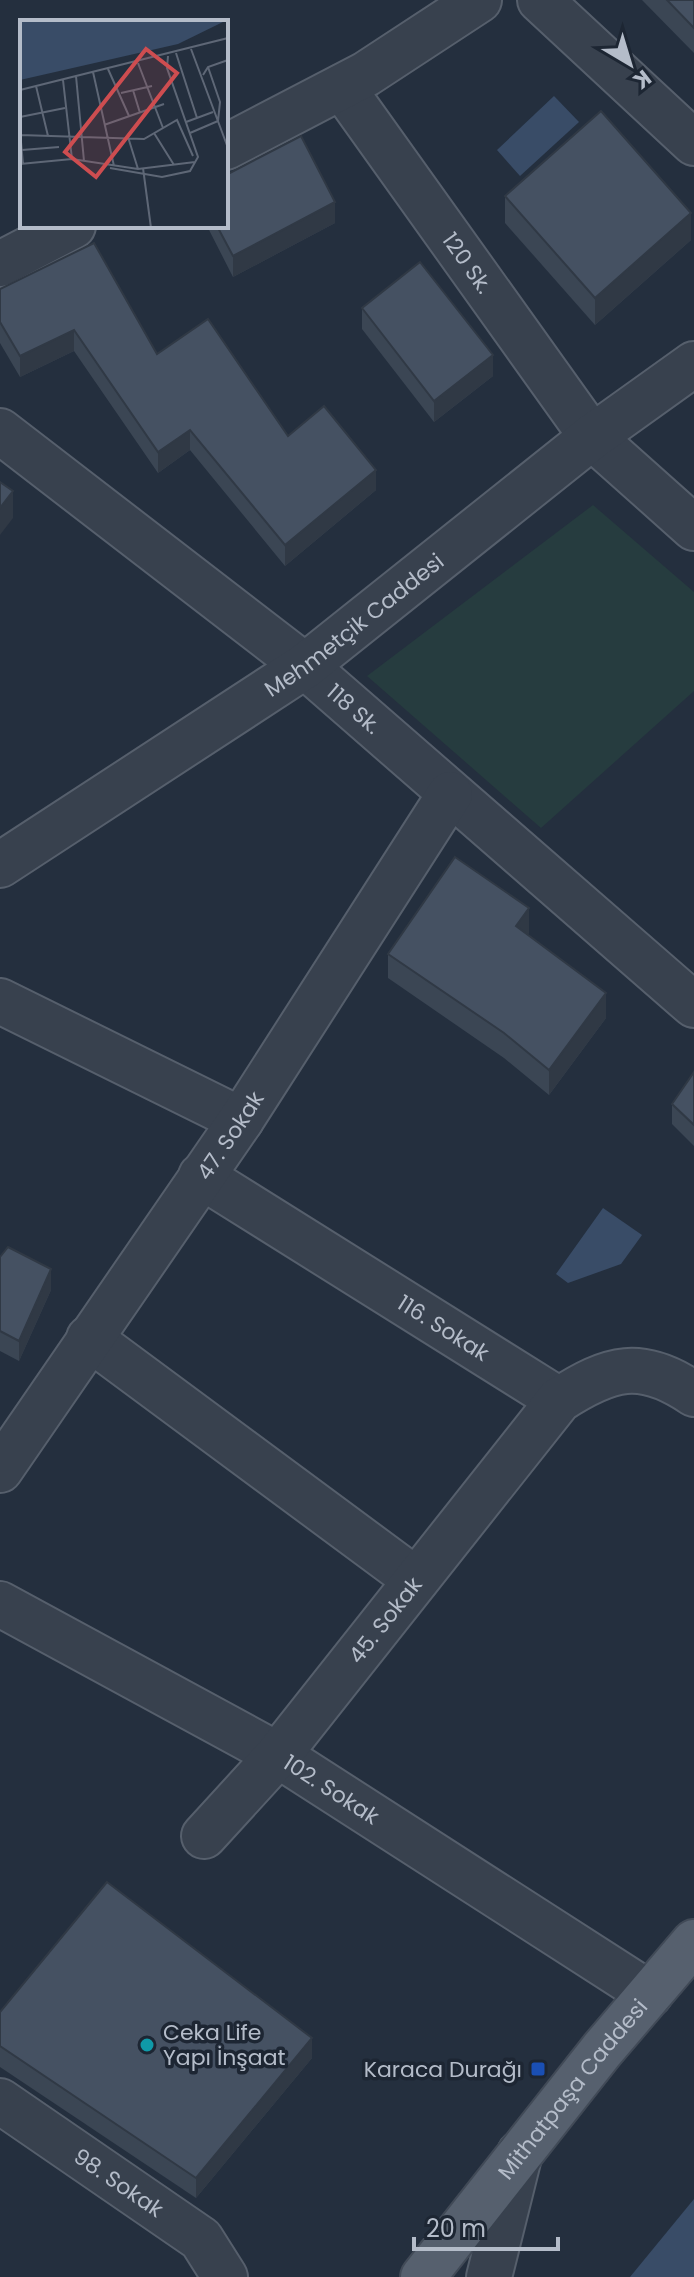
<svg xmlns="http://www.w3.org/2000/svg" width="694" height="2277" font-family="Poppins,sans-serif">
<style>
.green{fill:#263c3f}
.water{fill:#394c67}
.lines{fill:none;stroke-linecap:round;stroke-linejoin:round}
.minor-casing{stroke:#565f6c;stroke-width:48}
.major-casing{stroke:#414a57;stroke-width:48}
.minor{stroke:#38414e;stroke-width:44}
.major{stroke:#56606e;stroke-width:44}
.wall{fill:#3b4654}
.shaded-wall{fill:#303945}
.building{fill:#455162;stroke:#303945;stroke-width:2}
.culture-dot{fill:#0f9aa8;stroke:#1d2633;stroke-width:3}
.transit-dot{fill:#1a4fb4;stroke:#1d2633;stroke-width:3}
.labels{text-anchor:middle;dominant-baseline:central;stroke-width:7;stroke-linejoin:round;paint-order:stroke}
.street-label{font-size:22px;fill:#b4bcc9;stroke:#1d2633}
.poi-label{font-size:22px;fill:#b4bcc9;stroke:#1d2633;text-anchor:start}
.inset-road{fill:none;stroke:#5e6776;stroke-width:2}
.view{fill:#ce4d50;fill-opacity:0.15;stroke:#ce4d50;stroke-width:4}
.inset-edge{fill:none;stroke:#b4bcc9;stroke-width:4}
</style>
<rect width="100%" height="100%" fill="#242f3e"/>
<polygon class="green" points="593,505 694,592 694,691 541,828 367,676"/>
<g class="water">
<polygon points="554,96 579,122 520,176 497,150"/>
<polygon points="603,1208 642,1235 621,1264 568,1283 556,1274"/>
<polygon points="694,2199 694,2277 630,2277"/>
</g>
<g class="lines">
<defs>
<g id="minor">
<polyline points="540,0 694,143"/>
<path id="s1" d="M342 87 592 437 694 528"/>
<polyline points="226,147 366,74 479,0"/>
<polyline points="0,264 73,226"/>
<path id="s2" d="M0 431 305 666 694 1005"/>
<path id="s3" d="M0 865 305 666 592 437 694 364"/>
<polyline points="0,1001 241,1120"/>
<path id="s4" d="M201 1176 559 1400"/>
<polyline points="89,1338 416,1580"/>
<path id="s5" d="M0 1470 241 1120 450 794"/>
<path id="s6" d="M0 1604 278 1755 650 1994"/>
<path id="s7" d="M204 1836 278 1755 559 1400C610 1367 641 1358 694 1394"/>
<path id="s8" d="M0 2101 201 2239 225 2277"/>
<polyline points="489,2277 520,2153"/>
</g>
<g id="major">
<path id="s9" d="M423 2277 602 2050 694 1942"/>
</g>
</defs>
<use href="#minor" class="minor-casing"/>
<use href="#major" class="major-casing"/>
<use href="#minor" class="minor"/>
<use href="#major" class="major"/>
</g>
<g class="wall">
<polygon points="642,0 694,0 694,53"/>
<polygon points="505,196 691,240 595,325 505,223"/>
<polygon points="335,223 233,277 207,226 226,226"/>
<polygon points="0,289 157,354 376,490 285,566 190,450 158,473 74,351 20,377 0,343"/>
<polygon points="362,308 493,376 434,422 362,329"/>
<polygon points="529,933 527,935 606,1018 549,1095 504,1058 388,978 388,954"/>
<polygon points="694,1072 694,1146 672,1124 672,1104"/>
<polygon points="0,1257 51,1290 19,1361 0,1351"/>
<polygon points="0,2012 312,2058 196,2198 0,2067"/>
</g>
<g class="shaded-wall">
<polygon points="335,202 335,223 233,277 233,256"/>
<polygon points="691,213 691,240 595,325 595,298"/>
<polygon points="74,330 74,351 20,377 20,356"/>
<polygon points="493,355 493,376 434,422 434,401"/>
<polygon points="190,430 190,450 158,473 158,452"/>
<polygon points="376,470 376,490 285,566 285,545"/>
<polygon points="13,491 13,518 0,535 0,508"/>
<polygon points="529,908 529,933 516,951 516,926"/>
<polygon points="606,993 606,1018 549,1095 549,1070"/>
<polygon points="51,1269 51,1290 19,1361 19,1341"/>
<polygon points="312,2038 312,2058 196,2198 196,2178"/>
</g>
<g class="building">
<polygon points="667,0 694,0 694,28"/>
<polygon points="601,111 691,213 595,298 505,196"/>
<polygon points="301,136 335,202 233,256 217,226 226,226 226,175"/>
<polygon points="94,243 157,354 208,319 288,436 324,406 376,470 285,545 190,430 158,452 74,330 20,356 0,322 0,289"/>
<polygon points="420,262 493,355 434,401 362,308"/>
<polygon points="0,482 13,491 0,508"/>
<polygon points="455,857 529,908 516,926 606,993 549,1070 504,1033 388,954"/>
<polygon points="694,1072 694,1125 672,1104"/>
<polygon points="8,1247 51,1269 19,1341 0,1331 0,1257"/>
<polygon points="107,1882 312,2038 196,2178 0,2046 0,2012"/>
</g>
<circle class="culture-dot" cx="147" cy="2045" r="8"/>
<rect class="transit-dot" x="530" y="2061" width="16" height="16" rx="4"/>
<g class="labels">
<g class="street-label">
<text stroke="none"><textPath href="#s1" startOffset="216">120 Sk.</textPath></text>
<text stroke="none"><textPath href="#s3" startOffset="428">Mehmetçik Caddesi</textPath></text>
<text stroke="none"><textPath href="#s2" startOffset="450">118 Sk.</textPath></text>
<text stroke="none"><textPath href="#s5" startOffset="406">47. Sokak</textPath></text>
<text stroke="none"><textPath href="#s4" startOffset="286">116. Sokak</textPath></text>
<text stroke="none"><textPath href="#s7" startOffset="282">45. Sokak</textPath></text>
<text stroke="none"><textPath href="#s6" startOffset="380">102. Sokak</textPath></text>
<text stroke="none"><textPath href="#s9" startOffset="240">Mithatpaşa Caddesi</textPath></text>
<text stroke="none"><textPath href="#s8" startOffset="144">98. Sokak</textPath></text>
</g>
<g class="poi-label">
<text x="163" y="2032">Ceka Life<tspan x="163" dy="25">Yapı İnşaat</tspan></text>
<text x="522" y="2069" text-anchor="end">Karaca Durağı</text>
</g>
</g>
<g transform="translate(20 20)">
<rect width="208" height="208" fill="#242f3e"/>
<path d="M0 0H207L158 24 0 60Z" fill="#394c67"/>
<path class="inset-road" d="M171 29 208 128M156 33 177 98M118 43 143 108M88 49 109 96M73 52 94 146M183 55 188 47 208 40M56 56 64 141M43 60 52 139M16 66 28 116M0 70 208 18M113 70 120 93M101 73 132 66M0 97 45 88M166 102 193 92M84 105 144 84M0 111 3 144M134 113 154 145M170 113 198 101 200 82 188 47M0 115 124 119 157 100 173 136M108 117 118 149M2 130 39 127M0 144 52 139 118 149 175 142M90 148 142 157 170 151 178 137 147 48 148 36M123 148 131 208"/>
<path class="view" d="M126 29 157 53 76 157 45 132Z"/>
<rect width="208" height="208" class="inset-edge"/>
</g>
<g transform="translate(630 64) rotate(142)" stroke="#1d2633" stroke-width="6" paint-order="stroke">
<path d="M0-6L14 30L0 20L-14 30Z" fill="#b4bcc9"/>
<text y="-12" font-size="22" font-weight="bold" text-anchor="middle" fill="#b4bcc9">K</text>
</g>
<path d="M414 2237v12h144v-12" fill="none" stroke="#b4bcc9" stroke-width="4"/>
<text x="426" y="2237" font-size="24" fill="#b4bcc9" stroke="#1d2633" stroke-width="6" paint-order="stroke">20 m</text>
</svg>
